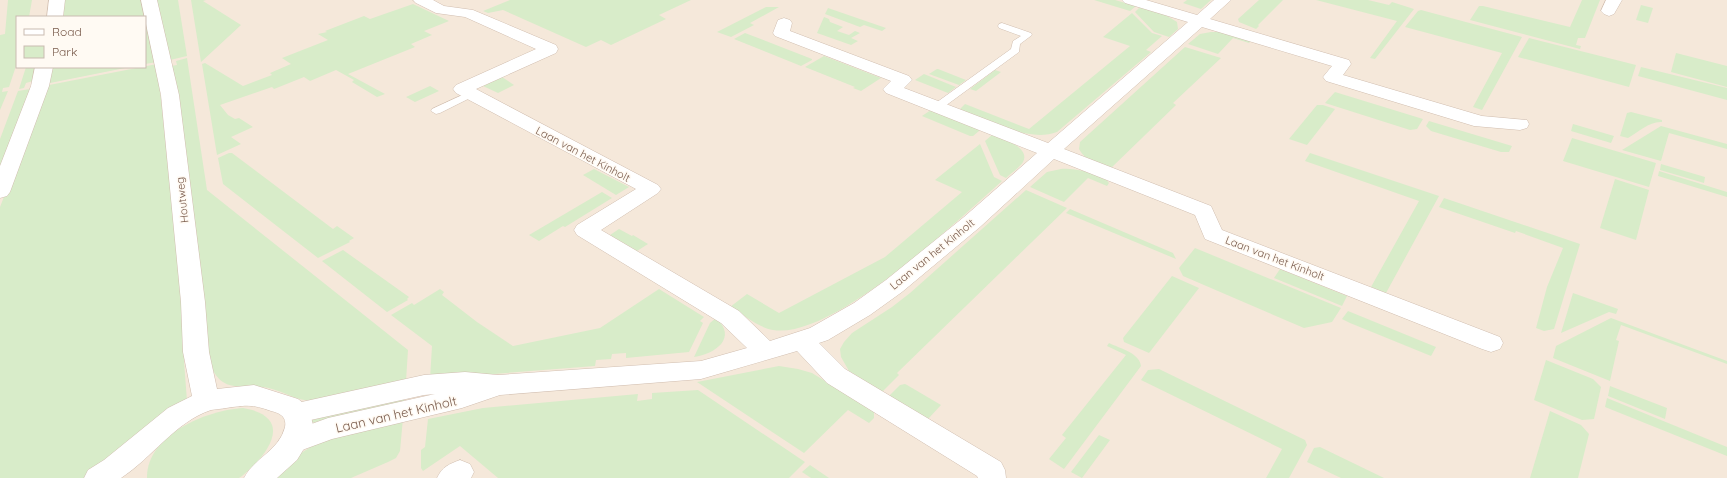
<svg xmlns="http://www.w3.org/2000/svg" width="1727" height="478" font-family="Quicksand,sans-serif">
<style>
.residential{fill:#f5e8da;fill-rule:evenodd}
.green{fill:#d8ecc9}
.lines{fill:none;stroke-linecap:round;stroke-linejoin:round}
.service-casing{stroke:#d1beb0;stroke-width:1}
.minor-casing{stroke:#d1beb0;stroke-width:1}
.tertiary-casing{stroke:#d1beb0;stroke-width:1}
.service{fill:#fff;fill-rule:evenodd}
.minor{fill:#fff;fill-rule:evenodd}
.tertiary{fill:#fff;fill-rule:evenodd}
.labels{text-anchor:middle;dominant-baseline:central;stroke-width:3;stroke-linejoin:round;paint-order:stroke}
.street-label{font-size:11px;fill:#7a5c4d;stroke:#fffaf3}
.near-street-label{font-size:13px;fill:#7a5c4d;stroke:#fffaf3}
</style>
<rect width="100%" height="100%" fill="#fdf6ec"/>
<path class="residential" d="M0 0H1727V478H0ZM17 17H145V67H17Z"/>
<g class="green">
<polygon points="8,0 32,0 29,17 17,17 17,63 9,87 3,88 2,92 8,91 0,110 0,35 5,34"/>
<polygon points="63,0 143,0 157,62 145,64 145,17 61,17"/>
<polygon points="156,0 178,0 187,56 170,60"/>
<polygon points="191,0 206,0 203,1 241,25 201,62"/>
<polygon points="510,0 691,0 659,15 666,19 611,45 601,40 586,47 503,10 488,13 483,11"/>
<polygon points="1094,0 1115,0 1136,6 1130,11"/>
<polygon points="1187,0 1211,0 1201,9 1183,3"/>
<polygon points="1259,0 1283,0 1258,25 1259,26 1256,29 1239,22 1238,19"/>
<polygon points="1316,0 1368,0 1389,5 1392,2 1414,9 1375,59 1370,58 1397,21"/>
<polygon points="1582,0 1600,0 1585,38 1578,38 1576,45 1581,46 1580,49 1470,20 1479,6 1483,6 1570,27"/>
<polygon points="413,4 449,21 424,31 432,35 411,44 415,47 348,74 385,94 377,97 352,82 354,80 336,70 310,81 304,77 274,89 272,87 220,105 228,115 235,119 239,118 253,127 231,137 241,144 217,155 202,64 205,63 243,86 272,75 270,73 291,64 282,58 328,40 318,34 327,32 325,31 364,16 370,19"/>
<polygon points="1641,5 1653,8 1648,23 1636,20"/>
<polygon points="766,7 779,7 750,23 754,25 731,37 717,32"/>
<polygon points="1140,7 1164,14 1177,22 1178,29 1169,37 1154,32 1135,12"/>
<polygon points="828,8 886,28 882,31 864,25 860,27 825,14"/>
<polygon points="1421,10 1522,37 1482,110 1473,107 1502,53 1405,27 1418,11"/>
<path d="M1132 13 1152 33 1162 36 1146 50 1151 52 1057 132C1028 143 987 120 959 110L965 104 1029 129 1130 46 1103 37Z"/>
<polygon points="824,17 829,19 830,22 843,27 837,31 849,35 855,31 860,33 851,38 858,41 851,45 817,33"/>
<polygon points="1211,32 1220,32 1251,41 1249,43 1233,38 1218,54 1188,44 1200,34"/>
<polygon points="745,33 812,59 812,60 801,66 734,39"/>
<polygon points="1529,38 1636,65 1629,87 1518,57"/>
<path d="M1185 47 1221 58 1173 103 1176 105 1110 169C1098 164 1085 161 1079 149L1080 142Z"/>
<polygon points="1676,53 1727,66 1727,87 1671,72"/>
<polygon points="824,56 881,78 861,91 853,88 855,87 805,67"/>
<path d="M187 58 207 190 408 350 406 381 316 401C296 401 290 394 272 389 246 381 222 398 210 363L171 66 177 65 176 61Z"/>
<polygon points="157,64 183,295 184,361 187,401 85,478 0,478 0,207 26,141 44,86"/>
<polygon points="26,67 37,67 33,81 26,83 24,88 19,89"/>
<polygon points="50,67 130,67 45,84"/>
<polygon points="1641,67 1727,88 1727,100 1638,76"/>
<polygon points="937,69 938,69 966,80 959,85 929,74"/>
<polygon points="995,70 1001,72 976,91 970,89"/>
<polygon points="924,74 956,87 948,93 915,80"/>
<polygon points="502,77 514,85 498,93 483,86"/>
<polygon points="430,86 439,91 415,102 406,97"/>
<polygon points="30,89 0,170 0,139 18,91"/>
<polygon points="1335,92 1423,119 1417,129 1410,130 1325,103"/>
<polygon points="1317,105 1323,105 1335,109 1307,145 1289,139"/>
<polygon points="931,110 979,129 979,131 973,136 970,136 922,116"/>
<path d="M1631 112 1662 120V122C1650 121 1638 132 1628 138L1620 136 1627 113Z"/>
<polygon points="1429,121 1512,146 1509,152 1501,152 1431,131 1426,126"/>
<polygon points="1573,124 1614,136 1611,143 1571,131"/>
<polygon points="1661,126 1727,144 1727,149 1669,133 1661,161 1622,150"/>
<path d="M993 134C1002 138 1031 148 1023 162 1019 168 1011 173 1006 178L1000 175 985 141Z"/>
<polygon points="1572,138 1656,163 1649,187 1563,161"/>
<path d="M980 144 994 177 1002 181C958 220 833 340 773 330 759 328 743 314 730 307L747 294 779 313 885 257 962 192 935 180Z"/>
<polygon points="229,153 232,153 333,229 337,226 354,238 349,241 350,242 318,258 223,184 218,158"/>
<polygon points="1310,153 1439,196 1386,293 1371,287 1419,201 1305,161"/>
<polygon points="1661,164 1705,177 1704,183 1660,170"/>
<polygon points="594,169 629,187 616,195 583,175"/>
<path d="M1061 169C1073 168 1103 173 1109 183L1107 186 1088 178 1064 202 1030 187 1047 172Z"/>
<polygon points="1659,171 1727,192 1727,197 1658,176"/>
<polygon points="1615,179 1649,190 1636,240 1600,228"/>
<polygon points="1026,190 1067,208 897,373 899,375 882,392 849,371 841,357 840,349 844,342 852,333 892,307 910,293"/>
<polygon points="602,192 612,198 565,227 563,226 539,241 529,235"/>
<polygon points="1444,198 1580,244 1554,329 1544,331 1536,328 1547,287 1563,248 1516,231 1515,233 1439,207"/>
<polygon points="1070,209 1173,253 1176,259 1066,213"/>
<polygon points="619,229 632,236 633,235 648,244 637,251 610,235"/>
<polygon points="1195,248 1341,308 1332,322 1304,328 1183,276 1179,268"/>
<polygon points="343,250 409,297 407,299 408,300 387,312 322,261"/>
<polygon points="1280,269 1347,296 1342,306 1274,278"/>
<polygon points="1172,276 1199,288 1149,353 1124,342 1123,338"/>
<polygon points="440,289 444,292 442,295 477,322 513,346 600,328 659,289 704,317 700,321 703,323 689,352 626,358 626,353 612,354 611,359 596,360 595,366 430,379 432,346 391,315 412,303 414,305"/>
<polygon points="1573,293 1618,309 1616,314 1609,312 1561,333"/>
<polygon points="1348,311 1436,347 1431,356 1350,323 1342,319"/>
<path d="M716 318C738 338 715 354 694 357L710 323Z"/>
<polygon points="1611,318 1727,361 1727,364 1621,325 1616,340 1619,341 1610,381 1553,358 1556,346"/>
<path d="M1109 343C1119 348 1140 353 1141 366L1064 469 1049 459 1066 438 1062 435 1126 355 1107 346Z"/>
<polygon points="1546,360 1593,379 1601,387 1594,419 1582,420 1534,400"/>
<polygon points="779,366 798,369 812,373 874,411 874,418 869,423 848,410 804,453 697,382"/>
<polygon points="1159,369 1305,440 1307,445 1289,478 1266,478 1282,449 1141,380 1148,370"/>
<polygon points="905,384 907,385 941,405 928,419 889,396 900,385"/>
<polygon points="1610,386 1667,408 1665,419 1608,396"/>
<polygon points="698,390 805,462 789,478 498,478 460,446 423,471 421,468 421,450 425,447 428,419 483,408 638,394 637,401 652,399 652,393"/>
<polygon points="404,395 404,402 402,404 312,423 309,419"/>
<polygon points="1607,398 1727,447 1727,456 1605,407"/>
<path d="M243 408C296 417 268 455 242 476L239 478H147C146 435 207 410 243 408Z"/>
<polygon points="1550,411 1581,425 1589,434 1578,478 1530,478"/>
<polygon points="403,418 400,451 396,458 388,462 351,478 274,478 298,455 320,441"/>
<polygon points="1099,435 1110,440 1082,478 1071,472"/>
<polygon points="1320,447 1384,478 1341,478 1307,462 1314,448"/>
<polygon points="810,465 829,478 811,478 802,472"/>
</g>
<g class="lines">
<defs>
<g id="service">
<polygon points="1002,23 1031,33 1032,35 1020,44 1019,52 941,109 933,109 932,107 933,105 1011,49 1013,41 1021,36 999,28 998,26 999,24"/>
<polygon points="471,91 474,92 476,94 474,96 440,113 436,114 431,111 432,109"/>
</g>
<g id="minor">
<polygon points="413,0 433,0 444,6 473,10 556,45 558,49 556,53 476,89 658,185 661,189 658,193 601,230 739,311 770,341 810,328 854,303 886,280 964,217 1037,153 886,93 883,89 891,81 775,36 773,33 778,20 784,18 790,20 792,23 790,31 909,76 912,80 904,88 1048,143 1188,22 1125,3 1122,0 1146,0 1197,15 1214,0 1231,0 1210,19 1349,60 1351,64 1343,75 1482,116 1527,120 1529,124 1527,128 1520,130 1474,126 1326,81 1323,77 1332,66 1202,27 1064,149 1211,206 1222,230 1500,337 1503,343 1500,349 1491,352 1482,349 1205,239 1195,215 1054,159 980,227 902,292 870,315 828,340 819,343 845,369 1001,462 1005,470 1006,478 978,478 977,476 827,383 797,351 701,379 500,395 462,408 332,439 294,453 284,450 280,442 284,434 328,418 435,394 424,395 297,423 287,420 284,413 287,406 297,403 424,375 465,372 498,375 701,361 747,348 721,323 577,235 574,230 577,225 636,189 456,93 453,89 456,85 536,49 465,17 436,13 416,3"/>
<polygon points="1606,0 1622,0 1614,14 1609,16 1604,14 1601,11"/>
<path d="M460 460 470 464 474 472 471 478H437C442 467 449 464 460 460Z"/>
</g>
<g id="tertiary">
<polygon points="49,0 65,0 63,17 47,17"/>
<path d="M141 0H157L179 95 205 302 209 352 217 389 254 385 298 399 307 406 310 413 313 425 308 442 297 460 277 478H244C254 458 279 451 285 427 287 417 280 413 271 411 252 404 246 405 226 408 222 409 216 409 211 410 175 422 152 458 121 478H84L88 470 104 460 168 408 192 396 183 352 181 302 161 95Z"/>
<polygon points="35,67 53,67 49,86 10,192 7,196 0,198 0,166 31,86"/>
</g>
</defs>
<use href="#service" class="service-casing"/>
<use href="#minor" class="minor-casing"/>
<use href="#tertiary" class="tertiary-casing"/>
<use href="#service" class="service"/>
<use href="#minor" class="minor"/>
<use href="#tertiary" class="tertiary"/>
</g>
<g class="labels">
<g class="street-label">
<text transform="translate(583 154) rotate(28)">Laan van het Kinholt</text>
<text transform="translate(182 200) rotate(-96)">Houtweg</text>
<text transform="translate(932 254) rotate(-39)">Laan van het Kinholt</text>
<text transform="translate(1275 258) rotate(21)">Laan van het Kinholt</text>
</g>
<g class="near-street-label">
<text transform="translate(396 414) rotate(-13)">Laan van het Kinholt</text>
</g>
</g>
<rect x="16" y="16" width="130" height="52" fill="#fffaf3" stroke="#cabbb1"/>
<rect x="24" y="29" width="20" height="6" fill="#ffffff" stroke="#cabbb1"/>
<text x="52" y="36" font-size="12" fill="#7a5c4d">Road</text>
<rect x="24" y="46" width="20" height="12" fill="#d8ecc9" stroke="#cabbb1"/>
<text x="52" y="56" font-size="12" fill="#7a5c4d">Park</text>
</svg>
